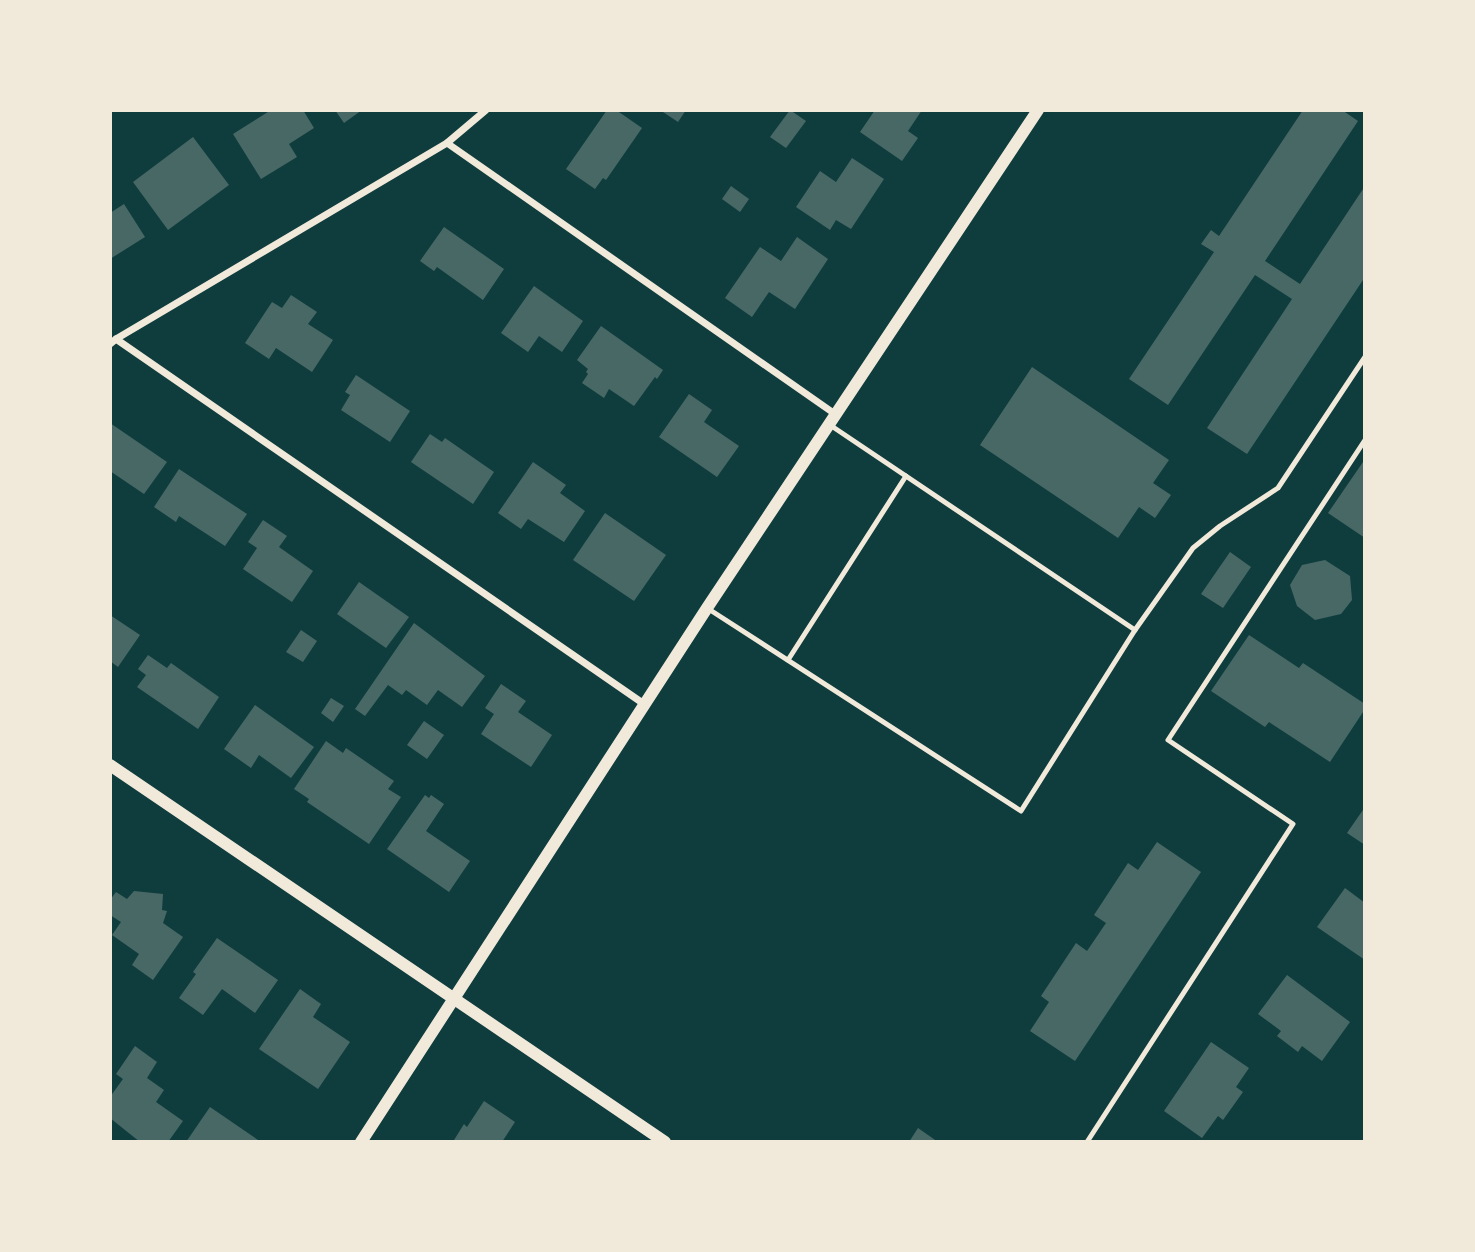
<svg xmlns="http://www.w3.org/2000/svg" width="1475" height="1252" font-family="'Public Sans',sans-serif">
<style>
.building{fill:#486865}
.lines{fill:none;stroke-linecap:round;stroke-linejoin:round}
.service{stroke:#f1e9da;stroke-width:5}
.minor{stroke:#f1e9da;stroke-width:7}
.tertiary{stroke:#f1e9da;stroke-width:12}
</style>
<rect width="100%" height="100%" fill="#0f3d3e"/>
<g class="building">
<polygon points="271,110 303,110 314,128 289,144 297,157 261,179 233,134"/>
<polygon points="335,110 362,110 344,123"/>
<polygon points="607,110 616,110 642,128 606,180 603,178 595,189 566,169"/>
<polygon points="660,110 686,110 678,122"/>
<polygon points="790,110 806,121 786,148 770,137"/>
<polygon points="875,110 922,110 908,131 918,138 902,161 860,132"/>
<polygon points="1303,110 1342,110 1358,121 1265,261 1300,284 1365,186 1365,277 1247,454 1207,428 1292,299 1255,275 1168,405 1129,379 1214,252 1201,244 1211,230 1219,236"/>
<polygon points="193,137 229,185 168,230 133,182"/>
<polygon points="852,158 884,179 851,229 836,220 830,230 796,207 820,171 836,182"/>
<polygon points="731,186 749,199 740,212 722,199"/>
<polygon points="124,204 145,237 110,259 110,213"/>
<polygon points="444,227 504,269 483,300 437,267 434,271 420,261"/>
<polygon points="797,237 828,259 795,309 769,292 752,317 725,298 760,247 781,261"/>
<polygon points="534,286 583,321 562,352 539,336 528,352 501,333"/>
<polygon points="291,295 317,312 308,324 333,340 312,372 276,348 269,359 245,343 272,302 282,308"/>
<polygon points="601,326 663,370 657,379 655,377 634,406 609,389 604,398 582,383 588,374 586,372 588,369 577,360"/>
<polygon points="1032,367 1169,460 1153,483 1171,495 1155,518 1139,507 1118,538 980,445"/>
<polygon points="356,375 410,411 390,442 341,410 350,395 345,392"/>
<polygon points="689,394 712,410 704,422 739,446 717,477 659,437"/>
<polygon points="110,423 167,462 144,494 110,471"/>
<polygon points="430,434 442,442 445,438 494,472 473,504 411,462"/>
<polygon points="533,462 566,485 560,493 585,511 564,542 528,519 521,529 498,513"/>
<polygon points="1363,462 1365,463 1365,538 1328,513"/>
<polygon points="179,469 247,514 225,546 179,516 176,522 154,507"/>
<polygon points="605,513 666,555 634,601 573,560"/>
<polygon points="263,520 287,536 279,547 313,571 292,602 243,569 257,548 248,542"/>
<polygon points="1230,552 1251,567 1223,608 1201,594"/>
<polygon points="1325,560 1350,576 1352,600 1341,614 1315,620 1297,606 1290,585 1302,565"/>
<polygon points="359,582 409,617 386,648 337,614"/>
<polygon points="110,615 140,635 118,667 110,661"/>
<polygon points="414,623 485,676 462,707 438,690 427,705 406,690 402,695 388,685 365,716 355,709"/>
<polygon points="301,630 317,641 303,662 286,652"/>
<polygon points="1249,635 1299,668 1303,663 1365,704 1365,709 1330,762 1269,722 1265,727 1211,691"/>
<polygon points="148,655 167,668 171,663 219,697 198,729 137,687 146,675 138,669"/>
<polygon points="501,684 526,701 518,712 552,735 531,767 481,734 494,714 485,708"/>
<polygon points="331,698 344,706 333,722 321,713"/>
<polygon points="255,705 314,747 291,778 259,755 251,768 224,749"/>
<polygon points="424,721 444,735 427,759 407,745"/>
<polygon points="326,741 343,753 346,748 394,781 388,789 401,797 369,844 307,802 309,799 294,789"/>
<polygon points="425,795 429,798 431,795 444,804 426,831 470,861 449,892 387,849"/>
<polygon points="1365,807 1365,845 1347,833"/>
<polygon points="1157,842 1201,872 1075,1061 1030,1031 1049,1002 1041,996 1076,943 1087,951 1106,923 1094,915 1128,863 1138,870"/>
<polygon points="1345,888 1365,903 1365,960 1317,927"/>
<polygon points="134,891 163,894 162,910 167,911 163,923 183,937 153,980 132,965 139,954 112,935 121,922 110,915 110,900 116,892 127,899"/>
<polygon points="217,938 278,980 255,1013 222,989 203,1015 179,998 196,974 193,972"/>
<polygon points="1287,975 1350,1022 1322,1061 1302,1046 1298,1052 1277,1036 1281,1031 1258,1014"/>
<polygon points="300,989 321,1004 313,1017 350,1042 318,1089 259,1049"/>
<polygon points="1211,1042 1249,1068 1236,1087 1243,1092 1223,1120 1218,1116 1202,1138 1164,1111"/>
<polygon points="135,1046 157,1062 147,1078 164,1090 156,1102 183,1121 168,1142 140,1142 110,1118 110,1097 123,1079 116,1074"/>
<polygon points="484,1101 515,1122 502,1142 457,1142 454,1140 464,1124 467,1127"/>
<polygon points="210,1107 261,1142 186,1142"/>
<polygon points="918,1128 938,1142 909,1142"/>
</g>
<g class="lines">
<g class="service">
<polyline points="830,425 1135,630"/>
<polyline points="707,608 1021,811 1135,630 1193,548 1220,526 1278,488 1365,357"/>
<polyline points="788,660 906,476"/>
<polyline points="1087,1142 1293,824 1168,740 1365,440"/>
</g>
<g class="minor">
<polyline points="447,143 835,414"/>
<polyline points="116,339 644,704"/>
<polyline points="110,344 116,339 447,143 486,110"/>
</g>
<g class="tertiary">
<polyline points="110,765 665,1142"/>
<polyline points="361,1142 707,608 1038,110"/>
</g>
</g>
<rect width="1475" height="1252" fill="none" stroke="#f1e9da" stroke-width="224"/>
</svg>
